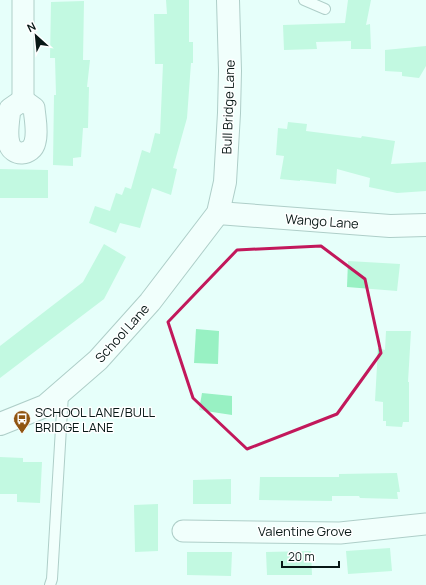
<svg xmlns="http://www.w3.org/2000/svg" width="426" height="585" font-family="Manrope,sans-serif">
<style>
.building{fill:#98f1c3}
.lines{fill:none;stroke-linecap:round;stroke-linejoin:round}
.lane-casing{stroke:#6c938d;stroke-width:12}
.street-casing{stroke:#6c938d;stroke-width:23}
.secondary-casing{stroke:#6c938d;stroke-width:24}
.lane{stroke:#fff;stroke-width:10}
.street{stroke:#fff;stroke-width:21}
.secondary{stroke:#fff;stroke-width:22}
.marked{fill:none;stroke:#c2185b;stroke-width:3;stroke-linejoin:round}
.labels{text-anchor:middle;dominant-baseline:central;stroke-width:3;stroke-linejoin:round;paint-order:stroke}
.street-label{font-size:13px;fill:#081816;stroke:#fff}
.poi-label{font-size:13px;fill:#081816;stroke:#fff;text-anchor:start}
</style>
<rect width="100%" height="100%" fill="#e6fffa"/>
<g class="building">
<polygon points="166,0 189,0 189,42 193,42 193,63 191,63 187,118 173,168 177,169 171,195 152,188 140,228 120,223 116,233 89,223 95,206 110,211 116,193 122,195 125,187 131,189 142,150 150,153 155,133 160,134 163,64 155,64 154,14 167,14"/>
<polygon points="348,0 371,0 366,25 370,24 371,49 351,49 351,41 316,42 317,49 284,50 283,25 345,23"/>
<polygon points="84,1 83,60 90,60 87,87 89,87 88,128 83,128 81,157 73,158 73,166 53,165 54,95 56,95 55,58 50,58 51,2"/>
<polygon points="426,46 426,66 419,78 402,76 402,72 385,71 385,50"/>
<polygon points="288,122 307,124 306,131 361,138 362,136 395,141 391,164 426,162 426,191 397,193 369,187 370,178 337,169 336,184 300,180 300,181 280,179 284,156 276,155 278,128 287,129"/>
<polygon points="0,169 48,170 48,198 0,198"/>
<polygon points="104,244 126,257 104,299 0,378 0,346 83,282"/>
<polygon points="348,261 400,264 397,291 347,287"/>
<polygon points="196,329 219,331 218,364 194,363"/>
<polygon points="386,331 411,331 408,382 409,382 409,422 403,422 402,427 386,426 386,421 383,421 383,402 375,401 378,348 385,350"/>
<polygon points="202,393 232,396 232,415 199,410"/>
<polygon points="0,457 23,458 23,462 42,462 40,503 17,502 17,494 0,494"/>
<polygon points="397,473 400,492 397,492 398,499 360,498 359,496 332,496 332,501 259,500 260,477 339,477 339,474"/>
<polygon points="231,479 231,504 193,504 193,480"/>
<polygon points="158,504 158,551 135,552 134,505"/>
<polygon points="390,548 392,571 348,574 346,551"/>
<polygon points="311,551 312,575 267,575 266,552"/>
<polygon points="187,552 232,552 231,576 187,575"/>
</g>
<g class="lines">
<defs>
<g id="lane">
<polyline points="304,0 325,9"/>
<polyline points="50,585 52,579 63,394"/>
</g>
<g id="street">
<path d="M23 100 34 108C35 119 38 132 35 142 32 156 12 157 9 143 6 133 9 119 10 109Z"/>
<polyline points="23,100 23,0"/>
<polyline points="183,531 340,533 426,524"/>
</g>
<g id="secondary">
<polyline points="218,213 390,226 426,225"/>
<polyline points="0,424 45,406 98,360 150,302 218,213 225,182 229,113 230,71 228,0"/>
</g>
</defs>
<use href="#lane" class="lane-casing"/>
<use href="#street" class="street-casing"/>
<use href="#secondary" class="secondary-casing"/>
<use href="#lane" class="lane"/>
<use href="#street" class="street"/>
<use href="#secondary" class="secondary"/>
</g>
<path d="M0 0H426V585H0ZM321 246 365 279 381 353 337 414 247 449 193 398 168 322 237 250Z" fill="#e6fffa" fill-opacity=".55" fill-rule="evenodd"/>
<path class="marked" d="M321 246 365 279 381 353 337 414 247 449 193 398 168 322 237 250Z"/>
<defs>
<symbol id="bus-pin" viewBox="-11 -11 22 30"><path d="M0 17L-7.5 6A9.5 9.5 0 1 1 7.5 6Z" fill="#8f5511" stroke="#fff"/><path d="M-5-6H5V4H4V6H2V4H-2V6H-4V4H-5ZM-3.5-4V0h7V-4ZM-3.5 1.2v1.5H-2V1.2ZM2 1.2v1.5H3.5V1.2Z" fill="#fff"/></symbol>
</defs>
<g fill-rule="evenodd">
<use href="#bus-pin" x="12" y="409" width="20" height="27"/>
</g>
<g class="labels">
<g class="street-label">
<text transform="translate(228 107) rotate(-88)">Bull Bridge Lane</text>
<text transform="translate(322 221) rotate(4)">Wango Lane</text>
<text transform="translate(122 333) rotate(-48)">School Lane</text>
<text x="305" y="531">Valentine Grove</text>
</g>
<g class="poi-label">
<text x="35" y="412">SCHOOL LANE/BULL<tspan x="35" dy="15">BRIDGE LANE</tspan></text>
</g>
</g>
<g transform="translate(36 36) rotate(333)" stroke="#ffffff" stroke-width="3" paint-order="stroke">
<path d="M0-3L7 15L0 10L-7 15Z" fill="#081816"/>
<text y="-6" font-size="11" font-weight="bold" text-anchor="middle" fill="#081816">N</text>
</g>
<path d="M282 561v6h57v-6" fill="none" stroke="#081816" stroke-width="2"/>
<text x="288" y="561" font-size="12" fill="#081816" stroke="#ffffff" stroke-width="3" paint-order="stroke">20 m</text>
</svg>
